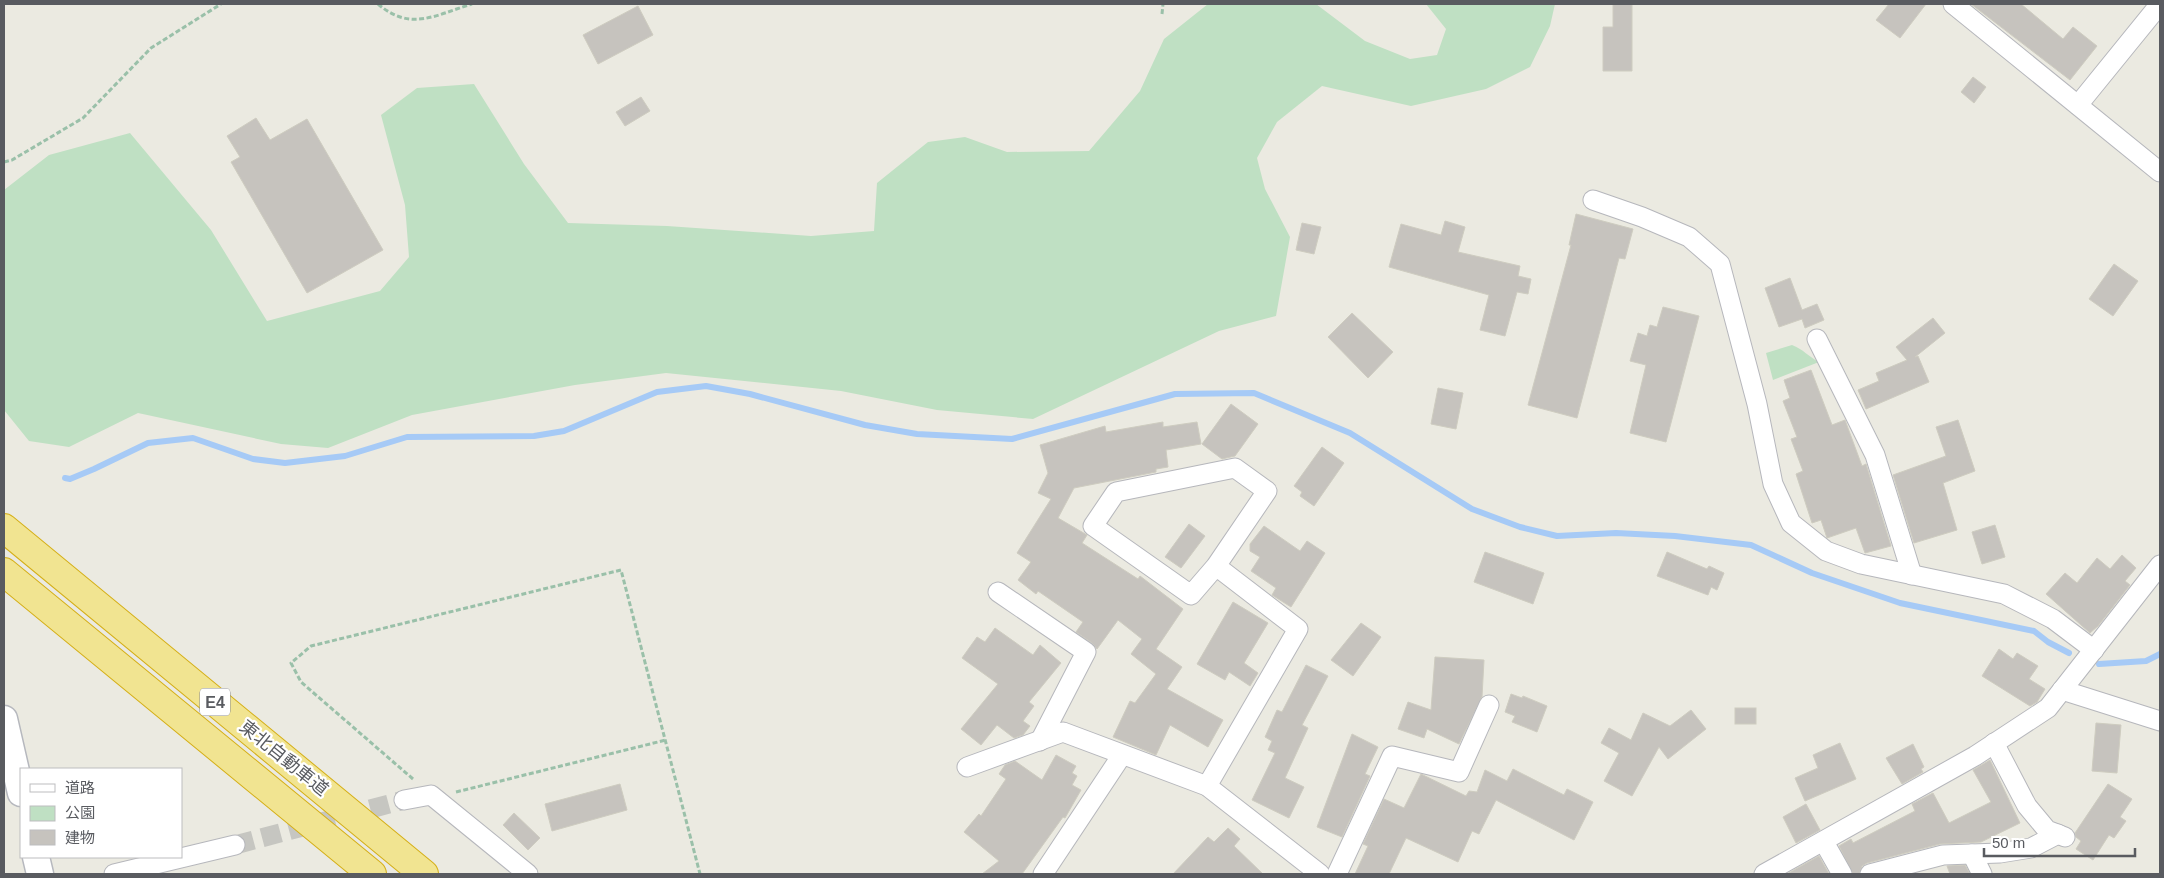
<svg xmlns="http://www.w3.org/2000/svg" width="2164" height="878" font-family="Arial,'Noto Sans JP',sans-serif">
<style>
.green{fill:#bfe0c3}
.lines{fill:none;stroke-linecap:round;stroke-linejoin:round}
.stream{stroke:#a6caf6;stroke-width:6}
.building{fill:#c6c3be;stroke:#ceccc0}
.street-tunnel{stroke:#c6c6c1;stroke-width:19;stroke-dasharray:19 9;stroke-linecap:butt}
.street-casing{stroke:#b6b7bc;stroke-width:21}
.secondary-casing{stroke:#b6b8be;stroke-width:29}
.highway-casing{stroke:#d5af17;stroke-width:30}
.path{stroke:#9ac0a9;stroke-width:3;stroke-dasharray:5 2.5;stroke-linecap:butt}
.street{stroke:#fff;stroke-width:19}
.secondary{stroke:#fff;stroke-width:26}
.highway{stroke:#f1e491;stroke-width:28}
.labels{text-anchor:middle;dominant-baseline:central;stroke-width:4.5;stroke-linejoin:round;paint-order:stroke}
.shield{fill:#fff;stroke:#8b8c90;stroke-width:1}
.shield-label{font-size:16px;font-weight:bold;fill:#595b60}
.street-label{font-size:18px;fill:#595b60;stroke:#fff}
</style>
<rect width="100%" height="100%" fill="#ebeae1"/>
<g class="green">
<polygon points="1208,4 1316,4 1365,41 1410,59 1437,55 1446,29 1426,4 1555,4 1550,26 1530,67 1486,89 1411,106 1322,86 1277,122 1257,158 1265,189 1290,237 1276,316 1219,331 1033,419 937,410 841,391 666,373 575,385 412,415 328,448 281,444 138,413 69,447 29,441 4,410 4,190 49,155 130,133 211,230 267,321 380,291 409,257 405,205 381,115 417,88 474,84 524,164 568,223 667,226 811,236 874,231 877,183 928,142 965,137 1007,152 1089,151 1140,91 1164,39"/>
<path d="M1792 345C1803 349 1809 357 1819 362L1773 380 1766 353Z"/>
</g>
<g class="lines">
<g class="stream">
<polyline points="65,478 70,479 94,469 148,443 193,438 253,459 285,463 345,456 407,437 534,436 564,431 657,392 706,386 750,394 865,425 917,434 1012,439 1175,394 1254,393 1350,433 1472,509 1520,527 1557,536 1616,533 1675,536 1751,545 1812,573 1900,603 2034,631 2048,642 2069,653"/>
<polyline points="2099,664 2146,661 2160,654"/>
</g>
</g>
<g class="building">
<polygon points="1613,4 1632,4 1632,71 1603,71 1603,27 1613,27"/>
<polygon points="1889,4 1926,4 1900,38 1876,20"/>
<polygon points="1971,4 2021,4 2063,39 2073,27 2097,46 2070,80"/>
<polygon points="638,6 653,35 598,64 583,35"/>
<polygon points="1973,77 1986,87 1974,103 1961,92"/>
<polygon points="641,97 650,111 625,126 616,112"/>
<polygon points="256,118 270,140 307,119 383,250 307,293 231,162 240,157 227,136"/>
<polygon points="1576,214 1633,229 1625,259 1619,258 1577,418 1528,405 1571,245 1569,245"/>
<polygon points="1445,221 1465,227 1458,252 1520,266 1518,276 1531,279 1528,294 1517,292 1505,336 1480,330 1489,295 1389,267 1401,224 1441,235"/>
<polygon points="1302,223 1321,227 1314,254 1296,250"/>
<polygon points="2114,264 2138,281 2113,316 2089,299"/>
<polygon points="1790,278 1802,310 1817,304 1824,320 1805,328 1802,319 1779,327 1765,288"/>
<polygon points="1663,307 1699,316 1666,442 1630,433 1646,365 1630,361 1638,333 1647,336 1650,325 1657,327"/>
<polygon points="1352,313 1393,352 1368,378 1328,337"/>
<polygon points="1933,318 1945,333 1915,357 1918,356 1929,382 1866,409 1858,390 1879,381 1876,373 1907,360 1896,347"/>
<polygon points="1811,370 1832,425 1845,420 1862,466 1866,464 1891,546 1865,553 1856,528 1827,538 1821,520 1812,523 1796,474 1803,471 1791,439 1797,437 1783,401 1790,398 1784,380"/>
<polygon points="1438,388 1463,393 1456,429 1431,424"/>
<polygon points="1231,404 1258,424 1235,456 1222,459 1202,444"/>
<polygon points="1958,420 1975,471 1943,483 1957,530 1914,543 1893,475 1946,456 1936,427"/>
<polygon points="1163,422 1163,427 1197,422 1201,444 1166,450 1168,467 1156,469 1156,472 1074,488 1058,518 1087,535 1082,543 1138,579 1140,576 1183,609 1156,649 1182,667 1167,689 1223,720 1208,747 1170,725 1156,755 1113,737 1130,701 1135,703 1156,674 1131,654 1142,639 1118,620 1097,649 1092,643 1076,632 1083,622 1038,591 1036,594 1018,580 1031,562 1017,553 1051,499 1038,493 1048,473 1040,445 1105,426 1106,432"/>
<polygon points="1322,447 1344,463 1314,506 1300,496 1302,492 1294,486"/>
<polygon points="1189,524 1205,536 1181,568 1165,557"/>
<polygon points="1995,525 2005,557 1982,564 1972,532"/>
<polygon points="1264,526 1300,551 1307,541 1325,553 1291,607 1272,595 1276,588 1251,571 1260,557 1250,551 1250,544"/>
<polygon points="1485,552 1544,573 1533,604 1474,582"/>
<polygon points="1667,552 1707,569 1709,566 1724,573 1717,590 1711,587 1708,595 1657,576"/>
<polygon points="2122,555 2136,568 2125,581 2130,585 2098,626 2090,633 2046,594 2065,573 2077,583 2097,558 2110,569"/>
<polygon points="1233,602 1268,623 1244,663 1258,673 1250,686 1229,672 1225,680 1197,664"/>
<polygon points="1361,623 1381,637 1353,676 1331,660"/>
<polygon points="995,628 1033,655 1040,645 1061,663 1029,702 1034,706 1023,721 1030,726 1023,735 1014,738 997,725 981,745 961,729 998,684 962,658 977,637 985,642"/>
<polygon points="1999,649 2013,659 2017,653 2038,666 2029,679 2045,689 2037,702 2030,706 1982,676"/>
<polygon points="1435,657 1484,660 1482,697 1459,744 1427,729 1424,738 1398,729 1408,702 1431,710"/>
<polygon points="1306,665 1328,676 1302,725 1308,728 1285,778 1304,787 1289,818 1252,800 1275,753 1268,750 1272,741 1265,737 1277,710 1282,712"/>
<polygon points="1511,694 1522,698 1523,696 1547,706 1537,732 1512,722 1515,716 1505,712"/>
<rect x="1735" y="708" width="21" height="16"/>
<polygon points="1691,710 1706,729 1668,759 1659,747 1632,796 1604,781 1619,753 1601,743 1609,728 1631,740 1643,713 1670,726"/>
<polygon points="2096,723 2121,725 2117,773 2092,771"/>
<polygon points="1352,734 1378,747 1365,774 1370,776 1342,837 1317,827"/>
<polygon points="1840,743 1856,779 1805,801 1795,778 1818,768 1813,755"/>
<polygon points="1913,744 1924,767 1921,769 1923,772 1902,784 1886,758"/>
<polygon points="1056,755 1076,766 1072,773 1077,776 1072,785 1081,790 1065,818 1063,817 1022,874 982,874 999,861 964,832 979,814 981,816 1006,779 999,774 1005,765 1015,761 1042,780"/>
<polygon points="1990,760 2020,823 1981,842 1940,844 1867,863 1862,866 1859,874 1853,874 1839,846 1851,839 1853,843 1915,811 1912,804 1933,793 1949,823 1991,802 1973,770"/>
<polygon points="1513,769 1564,795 1567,789 1593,802 1574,840 1496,800 1479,834 1472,831 1458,862 1406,838 1389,874 1355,874 1368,846 1363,844 1384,799 1404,808 1421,774 1466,796 1469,791 1477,792 1485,770 1507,781"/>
<polygon points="620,784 627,810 552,831 545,804"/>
<polygon points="2108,784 2132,799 2120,817 2126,821 2114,838 2109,835 2093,860 2076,849 2081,841 2076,837 2075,833"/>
<polygon points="1806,804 1820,830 1796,843 1783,817"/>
<polygon points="514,813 540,838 528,850 503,825"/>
<polygon points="1228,828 1240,839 1234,846 1263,874 1173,874 1208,837 1214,842"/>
<polygon points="1819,856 1829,874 1787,874 1794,870"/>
<polygon points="1965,865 1970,874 1950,874 1947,866"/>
</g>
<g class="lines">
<polyline class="street-tunnel" points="235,845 404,800"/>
<defs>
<g id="street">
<polyline points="1953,4 2160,172"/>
<polyline points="2078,105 2160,4"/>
<polyline points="1593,200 1642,217 1689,237 1720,264 1757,404 1773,484 1791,523 1826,551 1861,564 2004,594 2053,619 2094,650"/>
<polyline points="1817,339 1875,455 1912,575"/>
<polyline points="998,592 1086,652 1040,741"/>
<polyline points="2062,690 2160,721"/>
<polyline points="1994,743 2027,806 2047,830 2065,837"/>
<polyline points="967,767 1063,732 1207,786 1320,874"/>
<polyline points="1207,786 1298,629 1216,566 1191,595 1093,526 1116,492 1235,468 1267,491 1216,566"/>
<polyline points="404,800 431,795 528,874"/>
<polyline points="1824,842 1842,874"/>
<polyline points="1972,854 1982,874"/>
<polyline points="114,874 235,845"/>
<polyline points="1043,874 1122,755"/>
<polyline points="1337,874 1392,756 1459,772 1489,705"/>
<polyline points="1764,874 1975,756 2048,708 2160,565"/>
<polyline points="1870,874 1943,855 2000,853 2031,848 2058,834"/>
</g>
<g id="secondary">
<polyline points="4,719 21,793"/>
<polyline points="36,857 40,874"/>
</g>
<g id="highway">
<polyline points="4,528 424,874"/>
<polyline points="4,572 372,874"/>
</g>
</defs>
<use href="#street" class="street-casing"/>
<use href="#secondary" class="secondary-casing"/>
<use href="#highway" class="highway-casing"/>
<g class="path">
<path d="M378 4C411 32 435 15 472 4"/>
<polyline points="1162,14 1163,4"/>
<polyline points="4,162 12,160 83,118 151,48 221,4"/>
<polyline points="413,779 301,682 291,663 311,646 621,570 700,874"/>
<polyline points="456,792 666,740"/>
</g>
<use href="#street" class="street"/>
<use href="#secondary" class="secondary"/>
<use href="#highway" class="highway"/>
</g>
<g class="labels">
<rect class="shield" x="200" y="688.5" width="30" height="27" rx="4"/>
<g class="shield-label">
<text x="215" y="702">E4</text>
</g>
<g class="street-label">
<text transform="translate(284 758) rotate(39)">東北自動車道</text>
</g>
</g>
<rect width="2164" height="878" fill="none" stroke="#595b60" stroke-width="10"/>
<rect x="20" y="768" width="162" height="90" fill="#ffffff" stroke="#bdbdbf"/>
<rect x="30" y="784" width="25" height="8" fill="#ffffff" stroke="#bdbdbf"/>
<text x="65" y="793" font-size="15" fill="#595b60">道路</text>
<rect x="30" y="806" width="25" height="15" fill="#bfe0c3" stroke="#bdbdbf"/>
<text x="65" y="818" font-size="15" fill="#595b60">公園</text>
<rect x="30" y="830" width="25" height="15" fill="#c6c3be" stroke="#bdbdbf"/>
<text x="65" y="843" font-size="15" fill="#595b60">建物</text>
<path d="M1984 848v8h151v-8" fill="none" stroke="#595b60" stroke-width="2.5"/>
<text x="1992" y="848" font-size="15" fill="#595b60" stroke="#ffffff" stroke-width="4" paint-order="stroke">50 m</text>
</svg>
